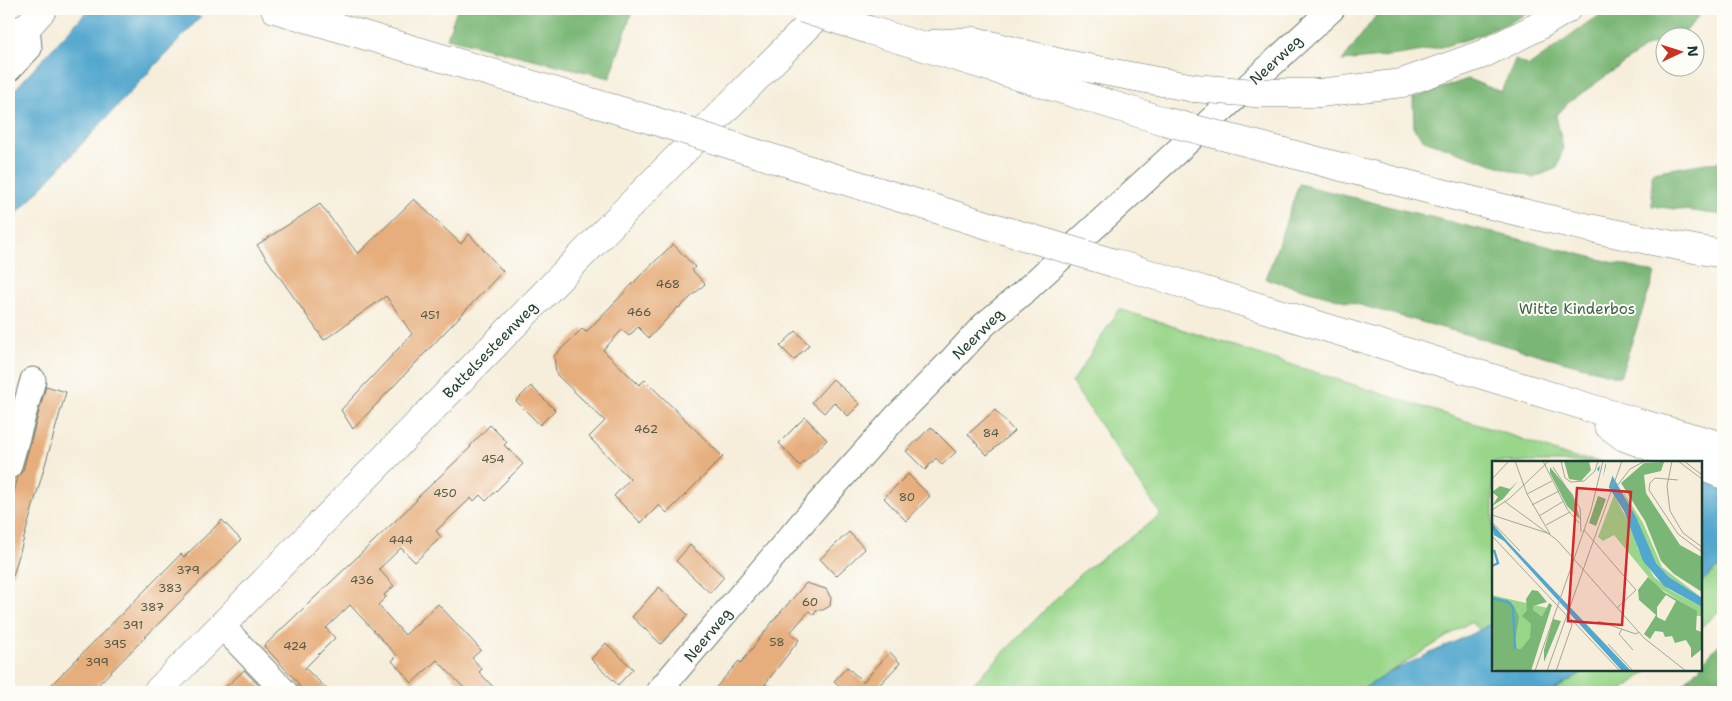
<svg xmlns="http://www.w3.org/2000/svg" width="1732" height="701" font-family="'Shantell Sans',sans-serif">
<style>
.green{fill:#99d68a;stroke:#5c8a5f}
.forest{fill:#7ab776;stroke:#4c7a55}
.water{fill:#52a7ce;stroke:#387281}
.pier{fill:#f6eedb}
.building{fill:#e6ae7d}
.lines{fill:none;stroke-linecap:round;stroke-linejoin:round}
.minor-casing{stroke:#6a7b6e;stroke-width:27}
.major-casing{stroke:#6a7b6e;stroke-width:29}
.highway-casing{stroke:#6a7b6e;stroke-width:29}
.minor{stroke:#fff;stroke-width:25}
.major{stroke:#fff;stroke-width:28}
.highway{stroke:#fff;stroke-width:28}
.highway-bridge-casing{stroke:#6a7b6e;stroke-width:29;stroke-linecap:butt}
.highway-bridge{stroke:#fff;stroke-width:28}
.labels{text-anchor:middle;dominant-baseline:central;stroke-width:4;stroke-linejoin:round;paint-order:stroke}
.number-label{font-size:12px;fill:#515946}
.street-label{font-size:15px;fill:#1f3d34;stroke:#fdfcf7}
.park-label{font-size:15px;fill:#3e634a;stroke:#fdfcf7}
.inset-river{fill:none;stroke:#52a7ce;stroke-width:2.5}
.inset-road{fill:none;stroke:#a0a798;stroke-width:1}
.view{fill:#d62828;fill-opacity:0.15;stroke:#d62828;stroke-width:2.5}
.inset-edge{fill:none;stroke:#1f3d34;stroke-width:2.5}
</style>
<rect width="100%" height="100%" fill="#fdfcf7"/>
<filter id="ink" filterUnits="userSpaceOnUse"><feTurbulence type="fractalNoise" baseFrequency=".02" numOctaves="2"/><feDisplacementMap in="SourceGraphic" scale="10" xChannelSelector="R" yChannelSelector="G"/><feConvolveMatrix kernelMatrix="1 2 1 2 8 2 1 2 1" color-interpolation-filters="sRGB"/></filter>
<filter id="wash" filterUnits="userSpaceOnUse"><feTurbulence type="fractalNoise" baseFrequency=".0096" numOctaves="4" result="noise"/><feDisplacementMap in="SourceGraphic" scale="20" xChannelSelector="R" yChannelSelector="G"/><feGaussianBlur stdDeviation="1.12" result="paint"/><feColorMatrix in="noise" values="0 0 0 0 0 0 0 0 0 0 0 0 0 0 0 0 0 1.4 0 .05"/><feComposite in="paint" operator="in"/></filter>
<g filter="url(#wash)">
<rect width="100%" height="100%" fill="#f6eedb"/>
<g class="green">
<polygon points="1119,309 1522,439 1570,457 1604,462 1493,462 1493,622 1480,630 1470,622 1358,692 965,692 1080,574 1161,515 1072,383"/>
<polygon points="1723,564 1723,607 1701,627 1701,582"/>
<polygon points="1586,670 1649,670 1619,692 1551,692"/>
</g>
<g class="forest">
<polygon points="457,9 633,9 610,78 447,38"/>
<path d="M1381 9H1536C1511 22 1486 34 1459 42 1421 54 1381 57 1342 61Z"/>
<polygon points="1608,9 1701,9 1701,13 1681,37 1664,38 1664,42 1649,45 1568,103 1556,116 1563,148 1557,168 1533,178 1424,140 1414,129 1413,98 1468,79 1501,92 1515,60 1529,66"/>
<polygon points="1723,162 1723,215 1652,206 1652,172 1706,163"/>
<polygon points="1299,184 1655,273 1620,377 1266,279"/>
<polygon points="1723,640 1723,692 1675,692 1696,670 1701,670 1701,664"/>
</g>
<g class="water">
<polygon points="89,9 208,9 9,222 9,96"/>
<polygon points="1723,448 1723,564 1701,582 1701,467"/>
<polygon points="1493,622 1493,670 1586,670 1551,692 1358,692 1390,672 1480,630"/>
</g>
<polygon class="pier" points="173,9 211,9 203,17"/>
<g id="blocks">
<g class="building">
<polygon points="414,199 461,244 469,234 503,271 353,429 341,410 412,334 386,296 324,340 257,245 320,204 358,254"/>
<polygon points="673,244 695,267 692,270 705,284 679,308 678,307 649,338 638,327 629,336 622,330 603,350 639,385 645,380 723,457 667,513 659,505 641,523 614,496 630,479 589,437 605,421 556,374 554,356 582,329 586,332 643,273"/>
<polygon points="796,331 809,345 794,360 780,346"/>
<polygon points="833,379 860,404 848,416 834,402 824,413 812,402"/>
<polygon points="46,386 66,392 13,576 9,576 9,510 18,477 23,470"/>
<polygon points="531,386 555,410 540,425 516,401"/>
<polygon points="995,410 1014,431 987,455 968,434"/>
<polygon points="805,417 827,440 800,466 779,443"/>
<polygon points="490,425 507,442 504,445 523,464 486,501 480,495 474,501 471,498 436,531 441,537 415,562 401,548 379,569 394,586 384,595 386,597 378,605 405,635 438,604 481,650 472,658 482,669 479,672 498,692 468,692 437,660 412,683 392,661 397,656 350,605 326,628 335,638 305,668 330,692 305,692 298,685 299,684 264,646 417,500 416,499 471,447 470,446"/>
<polygon points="931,427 956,452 942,465 936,458 925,470 906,451"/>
<polygon points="908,474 930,496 906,521 884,498"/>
<polygon points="222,520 241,540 91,692 44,692 181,554 184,557"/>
<polygon points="849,532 865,549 836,576 820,559"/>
<polygon points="690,545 724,577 710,593 676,561"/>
<polygon points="806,583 826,589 831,598 830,606 823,610 816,610 814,615 809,611 790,633 799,640 765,684 775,692 712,692 739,661 741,663 773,621"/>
<polygon points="659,587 688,615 661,644 632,617"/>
<polygon points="606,643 633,669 618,685 591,659"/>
<polygon points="890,652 900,663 873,692 846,692 834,681 847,667 863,682"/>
<polygon points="244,670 265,692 220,692 239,675"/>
</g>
</g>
</g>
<g filter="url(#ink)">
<use href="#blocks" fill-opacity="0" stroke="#6a7b6e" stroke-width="1"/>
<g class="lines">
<defs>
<g id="minor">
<polyline points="9,69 29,48 27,27"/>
<polyline points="9,466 33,380"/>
<polyline points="221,625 285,692"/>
<polyline points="658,692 819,503 896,417 949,363 984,325 1026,290 1332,9"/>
</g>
<g id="major">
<polyline points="9,36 27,27 43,9"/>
<polyline points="157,692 652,183 825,9"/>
</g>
<g id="highway">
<polyline points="275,9 652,120"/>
<polyline points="869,30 1164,121"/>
<polyline points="933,44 975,41 1061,63 1194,88"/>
<polyline points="1320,93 1402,83 1483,54 1535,28 1567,9"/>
<path d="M1284 152C1429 190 1575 229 1723 254"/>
<polyline points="759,154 1013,233"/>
<polyline points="1114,263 1640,423 1723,446"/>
<polyline points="1608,425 1624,437 1691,462"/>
<polyline points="1701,466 1723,475"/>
</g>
</defs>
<use href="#minor" class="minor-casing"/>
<use href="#major" class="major-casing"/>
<use href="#highway" class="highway-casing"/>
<use href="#minor" class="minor"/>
<use href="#major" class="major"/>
<use href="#highway" class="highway"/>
<defs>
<g id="highway-bridge">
<polyline points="803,9 869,30"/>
<polyline points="1194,88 1255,93 1320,93"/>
<polyline points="652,120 759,154"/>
<polyline points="1164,121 1284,152"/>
<polyline points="1013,233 1114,263"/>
</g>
</defs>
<use href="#highway-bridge" class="highway-bridge-casing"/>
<use href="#highway-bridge" class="highway-bridge"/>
</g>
</g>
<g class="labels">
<g class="number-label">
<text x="668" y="284">468</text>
<text x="639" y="312">466</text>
<text x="430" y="315">451</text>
<text x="646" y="429">462</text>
<text x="991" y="433">84</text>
<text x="493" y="459">454</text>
<text x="445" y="493">450</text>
<text x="907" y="497">80</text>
<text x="401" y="540">444</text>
<text x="188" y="570">379</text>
<text x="362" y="580">436</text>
<text x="170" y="588">383</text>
<text x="810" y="602">60</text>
<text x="152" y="607">387</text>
<text x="133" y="625">391</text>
<text x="777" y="642">58</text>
<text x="115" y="644">395</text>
<text x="295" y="646">424</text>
<text x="97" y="662">399</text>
</g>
<g class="street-label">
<text transform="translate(1276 60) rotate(-43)">Neerweg</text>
<text transform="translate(978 334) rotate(-45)">Neerweg</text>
<text transform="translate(490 350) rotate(-46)">Battelsesteenweg</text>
<text transform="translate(708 635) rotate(-50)">Neerweg</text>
</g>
<g class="park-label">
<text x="1577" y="309">Witte Kinderbos</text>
</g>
</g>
<g transform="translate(1492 461)">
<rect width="210" height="210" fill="#f6eedb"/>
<path d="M130 29 151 62 170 106 210 137 177 116 164 102ZM122 34 142 71 146 88 162 116 178 129 210 146 209 155H204V150L164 125 122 74 111 80 106 76ZM0 134 55 147 36 210H0Z" fill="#99d68a"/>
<path d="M72 0H97L99 9 89 20 77 18ZM172 1 169 10 152 14 154 32 188 84 210 96V131L182 113 169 100 153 60 129 22 152 2ZM58 6 81 34 88 58 75 45 58 12ZM26 20 11 38 0 45 6 36 0 31 8 25 18 28ZM106 35 114 38 104 65 97 62ZM156 116 172 131 205 150 204 169 210 171V188L199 197V187L194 179 183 182 180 175 173 176 171 171 163 170 158 178 152 173 164 154 147 139 146 129ZM174 134 184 140 173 160 165 156V146ZM40 129 46 130 55 141 41 145V149L50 156 57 142 60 144 39 210H5L0 206V136L16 139 22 145 27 156 23 180 25 188H29L38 177 39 163 30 155 35 149 34 138ZM61 158 69 160 52 201V189Z" fill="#7ab776" fill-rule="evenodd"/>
<path d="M112 0 144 56 164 102 177 116 210 137V146L172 125 151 100 132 50 105 8ZM0 62 16 81 139 210H130L12 80 2 74Z" fill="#52a7ce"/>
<path d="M109 0H114L111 16 115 1 121 13 116 29 106 15Z" fill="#f6eedb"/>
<path class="inset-river" d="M0 105 6 102 2 89M0 137 18 142 21 147 23 188"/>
<path class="inset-road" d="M51 0 75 48 87 62M69 0 73 17M180 0 175 25 178 50 191 72 210 86M186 0 210 18M192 0 210 14M61 6 88 47 89 71M73 17 79 21 92 20 103 10 106 0M0 18 17 0M186 19 163 17 158 22 157 29 186 73 210 91M125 25 138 8 153 0M35 33 60 20M12 40 65 79 152 177 194 210M40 44 67 30M0 49 17 38 57 0M0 54 58 73 35 33 23 0M47 55 72 40M0 61 28 90M54 64 78 51M92 69 144 129 125 147M0 75 78 158 80 164 64 210M79 158 128 210M106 160 144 173 147 171M130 168 127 173 141 189M116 183 141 210M43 210 99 49 111 0M55 210 130 0"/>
<path class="view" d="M85 27 139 31 130 164 76 160Z"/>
<rect width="210" height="210" class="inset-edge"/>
</g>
<rect width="1732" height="701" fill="none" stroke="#fdfcf7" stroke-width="30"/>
<g transform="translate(1680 52) rotate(86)"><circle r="24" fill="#fdfcf7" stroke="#a4b0a9"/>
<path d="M0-4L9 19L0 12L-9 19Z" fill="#c8321e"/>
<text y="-8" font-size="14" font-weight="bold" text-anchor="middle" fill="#1f3d34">N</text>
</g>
</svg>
